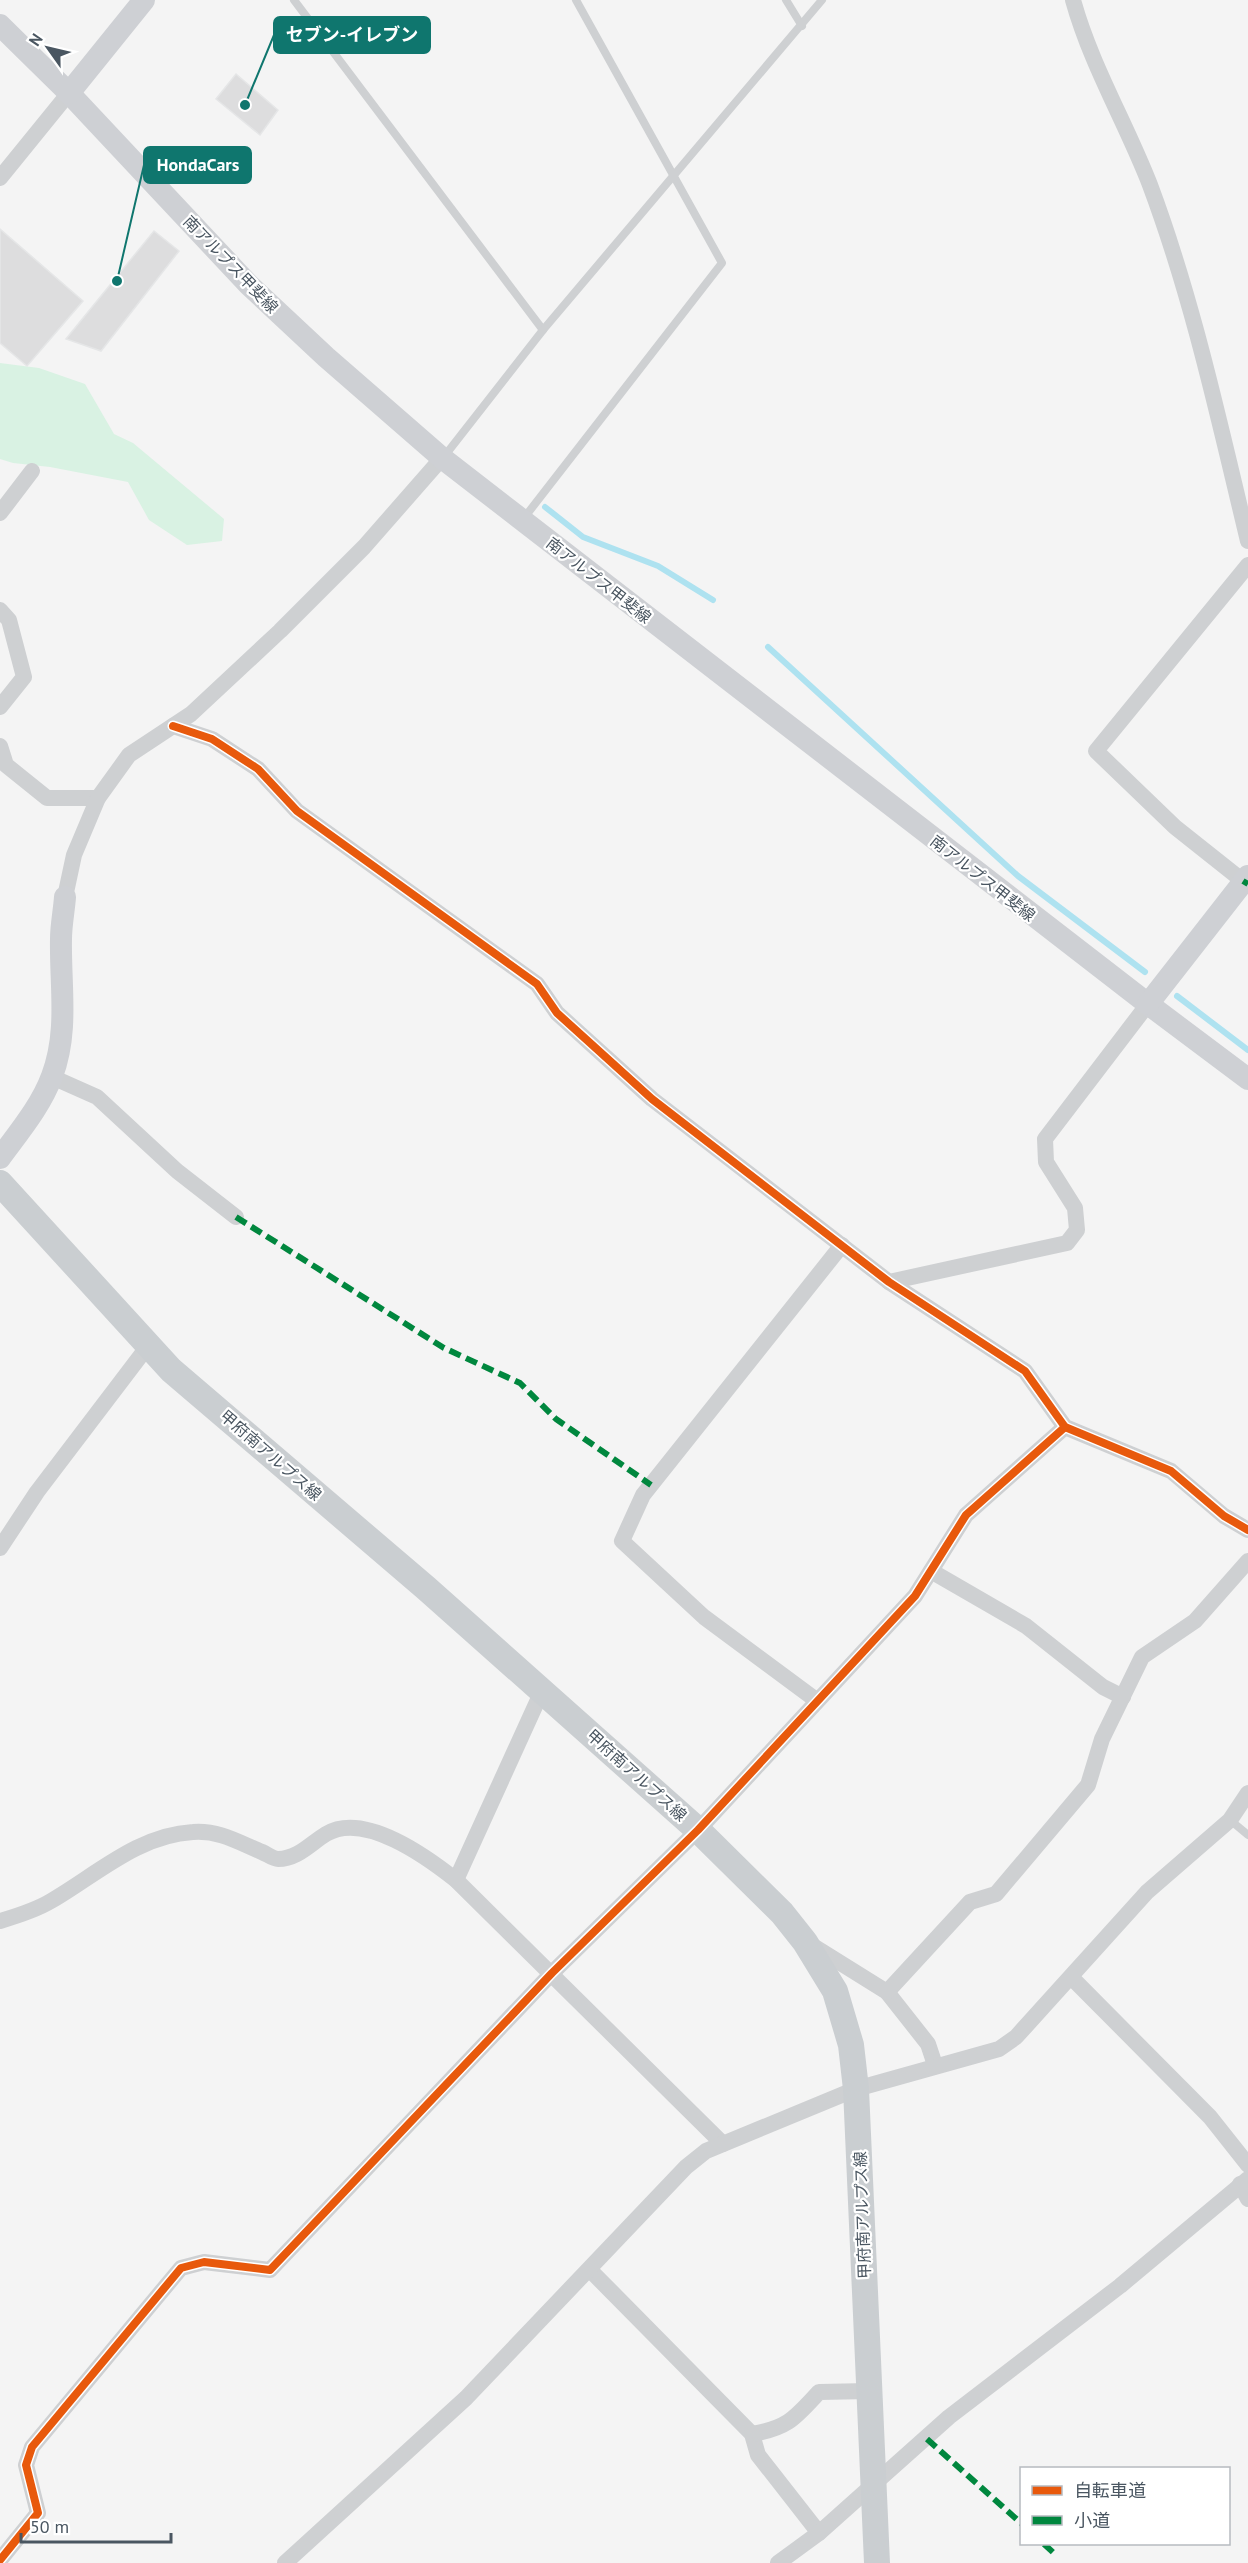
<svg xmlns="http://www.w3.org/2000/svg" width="1248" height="2563" font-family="'PT Sans','Noto Sans JP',sans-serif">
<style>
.green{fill:#d9f2e3}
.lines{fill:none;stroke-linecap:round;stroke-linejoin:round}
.stream{stroke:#aee2f0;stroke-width:6}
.building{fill:#ddddde;stroke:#e5e6e7;stroke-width:1.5}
.lane{stroke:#ced0d2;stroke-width:8}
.street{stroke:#ced0d2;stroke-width:16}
.secondary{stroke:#ced0d4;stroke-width:22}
.primary{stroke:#caced1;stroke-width:26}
.quiet{stroke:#00873e;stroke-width:6;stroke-dasharray:12 6;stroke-linecap:butt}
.cycleway-casing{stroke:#fff;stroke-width:11}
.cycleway{stroke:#e8590c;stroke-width:8}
.labels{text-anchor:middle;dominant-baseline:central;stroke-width:4.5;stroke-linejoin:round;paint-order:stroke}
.street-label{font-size:16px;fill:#4a5661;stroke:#fff}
.leader{fill:none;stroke:#0f766e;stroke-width:2}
.callout-dot{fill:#0f766e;stroke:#fff;stroke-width:2}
.callout{fill:#0f766e;stroke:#0f766e;stroke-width:2}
.callout-label{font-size:18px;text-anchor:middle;font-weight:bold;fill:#fff}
</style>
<rect width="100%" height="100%" fill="#f4f4f4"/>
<polygon class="green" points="0,363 39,368 85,384 114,434 133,443 224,519 222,541 187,545 149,520 128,482 50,467 13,463 0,459"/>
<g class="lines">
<g class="stream">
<polyline points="545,507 583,537 658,566 713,600"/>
<polyline points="768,647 1018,876 1145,972"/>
<polyline points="1177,996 1248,1050"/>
</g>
</g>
<g class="building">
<polygon points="236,74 278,110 260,135 216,99"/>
<polygon points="0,229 83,301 27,366 0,343"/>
<polygon points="154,231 179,251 101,351 66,339"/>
</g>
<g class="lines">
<g class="lane">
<polyline points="294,0 543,330"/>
<polyline points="786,0 802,26"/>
<polyline points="443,458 543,330 822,0"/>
<polyline points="524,518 722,263 576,0"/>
<polyline points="1230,1820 1248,1835"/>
</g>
<g class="street">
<path d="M1073 0C1091 65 1126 123 1150 185 1193 300 1219 421 1248 541"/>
<polyline points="0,178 69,93"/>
<polyline points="0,513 32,471"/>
<polyline points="0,610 9,620 24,677 0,707"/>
<polyline points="173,726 212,739 258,769 297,811 537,984 557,1013 652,1099 889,1282 1025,1371 1065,1427 1171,1471 1224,1516 1248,1530"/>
<polyline points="0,746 6,765 47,798 98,798"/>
<polyline points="1243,881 1175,827 1096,751 1248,565"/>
<polyline points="65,897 74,855 98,798 129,755 191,714 280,631 364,547 442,458"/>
<polyline points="52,1077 97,1097 177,1171 236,1217"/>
<polyline points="889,1282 1067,1243 1077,1230 1075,1208 1046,1162 1045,1139 1148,1004"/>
<polyline points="0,1548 37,1492 148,1346"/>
<polyline points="931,1571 1026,1626 1103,1687 1123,1697"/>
<polyline points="816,1700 704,1617 622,1541 643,1495 842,1245"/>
<polyline points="456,1880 542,1691"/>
<path d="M0 1921C17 1916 36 1910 51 1901 96 1875 138 1835 193 1832 219 1830 238 1842 262 1852 267 1854 273 1859 278 1859 298 1859 311 1843 326 1834 364 1811 427 1857 456 1880L723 2144"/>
<polyline points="810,1944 887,1992 928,2044 935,2065"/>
<polyline points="1071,1977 1210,2117 1248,2165"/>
<polyline points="887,1992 970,1902 996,1894 1088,1785 1102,1739 1142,1657 1195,1621 1248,1561"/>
<polyline points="1240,2184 1248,2199"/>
<polyline points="590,2270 752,2434 758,2455 819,2533"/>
<path d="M752 2434C788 2428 795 2418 819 2392L869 2391"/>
<polyline points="0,2560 38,2513 26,2465 32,2447 181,2268 204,2262 270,2270 552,1973 698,1830 915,1596 966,1515 1065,1427"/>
<polyline points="285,2563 466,2398 686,2167 706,2151 856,2089 999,2049 1016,2037 1147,1892 1230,1820 1248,1793"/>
<polyline points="778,2563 819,2533 949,2417 1120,2286 1248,2179"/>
</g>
<g class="secondary">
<polyline points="0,25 69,93 249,285 326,357 442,458 1148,1004 1248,1079"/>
<polyline points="69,93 144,0"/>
<polyline points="1148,1004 1248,876"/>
<path d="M0 1158C19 1132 41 1106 52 1076 69 1031 60 985 61 939 61 925 64 911 65 897"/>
</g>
<polyline class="primary" points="0,1183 171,1370 426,1588 698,1830 782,1913 805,1942 835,1991 851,2045 856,2089 877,2563"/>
<g class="quiet">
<polyline points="1243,881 1248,884"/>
<polyline points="236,1217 444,1348 520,1383 556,1419 651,1485"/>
<polyline points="927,2439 1022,2524"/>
<polyline points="1044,2544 1057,2556"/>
</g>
<defs>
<g id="cycleway">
<polyline points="173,726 212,739 258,769 297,811 537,984 557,1013 652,1099 889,1282 1025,1371 1065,1427 1171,1471 1224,1516 1248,1530"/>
<polyline points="0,2560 38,2513 26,2465 32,2447 181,2268 204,2262 270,2270 552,1973 698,1830 915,1596 966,1515 1065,1427"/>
</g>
</defs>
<use href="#cycleway" class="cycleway-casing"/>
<use href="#cycleway" class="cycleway"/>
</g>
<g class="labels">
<g class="street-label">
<text transform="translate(231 264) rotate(46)">南アルプス甲斐線</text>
<text transform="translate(599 580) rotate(38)">南アルプス甲斐線</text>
<text transform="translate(983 878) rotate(38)">南アルプス甲斐線</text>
<text transform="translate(271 1455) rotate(41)">甲府南アルプス線</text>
<text transform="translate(637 1775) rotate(42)">甲府南アルプス線</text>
<text transform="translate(862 2215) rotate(-92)">甲府南アルプス線</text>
</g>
</g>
<path class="leader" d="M245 105L274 35M117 281L144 165"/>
<g class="callout-dot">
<circle cx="245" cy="105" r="6"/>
<circle cx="117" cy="281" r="6"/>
</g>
<g class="callout">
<rect x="274" y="17" width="156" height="36" rx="6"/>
<rect x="144" y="147" width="107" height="36" rx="6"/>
</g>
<g class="callout-label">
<text x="352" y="41">セブン-イレブン</text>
<text x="198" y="171">HondaCars</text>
</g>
<rect x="1020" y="2467" width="210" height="78" fill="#ffffff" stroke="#b7bbc0" stroke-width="1.5"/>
<rect x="1032" y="2486" width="30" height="9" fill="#e8590c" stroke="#b7bbc0" stroke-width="1.5"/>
<text x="1074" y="2497" font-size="18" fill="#4a5661">自転車道</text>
<rect x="1032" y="2516" width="30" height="9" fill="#00873e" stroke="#b7bbc0" stroke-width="1.5"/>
<text x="1074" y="2527" font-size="18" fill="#4a5661">小道</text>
<g transform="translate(48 48) rotate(304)" stroke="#ffffff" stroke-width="4.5" paint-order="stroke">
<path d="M0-4.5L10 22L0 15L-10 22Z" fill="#4a5661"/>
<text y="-9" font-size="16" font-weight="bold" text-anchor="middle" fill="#4a5661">N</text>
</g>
<path d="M21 2533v9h150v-9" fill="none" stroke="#4a5661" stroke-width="3"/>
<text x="30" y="2533" font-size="18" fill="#4a5661" stroke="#ffffff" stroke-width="4.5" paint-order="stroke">50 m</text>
</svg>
